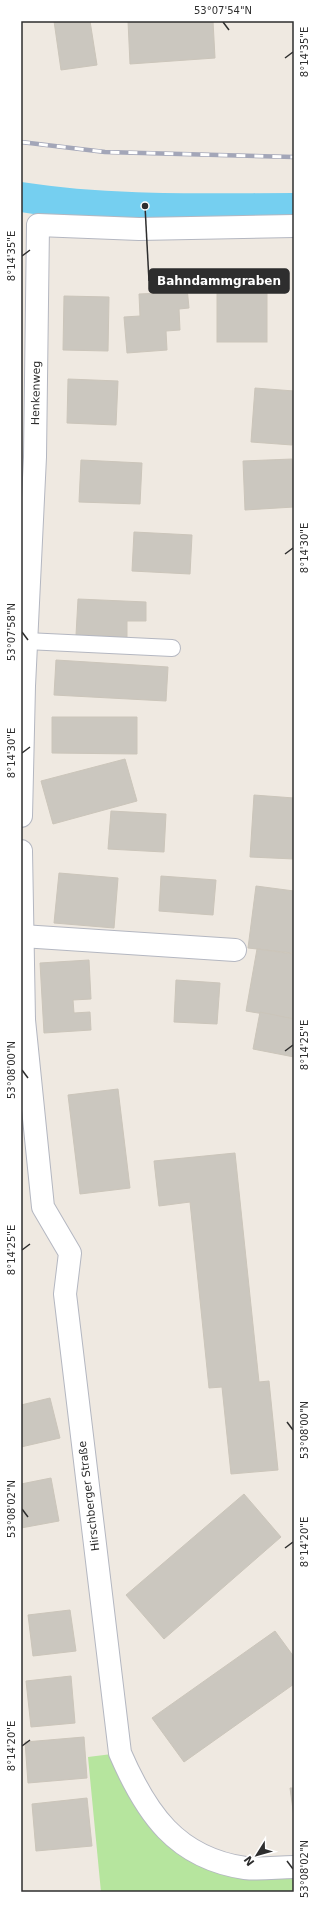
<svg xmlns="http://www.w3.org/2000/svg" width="315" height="1913" font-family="'DejaVu Sans',sans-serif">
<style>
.green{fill:#b6e59e}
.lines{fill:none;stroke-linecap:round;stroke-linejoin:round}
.canal{stroke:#75cff0;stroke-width:30}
.building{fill:#cbc7bf;stroke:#cbc5ba}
.lane-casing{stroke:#b4b7c1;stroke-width:18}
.street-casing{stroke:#b4b7c1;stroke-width:24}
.lane{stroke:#fff;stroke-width:16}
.street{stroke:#fff;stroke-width:22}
.rail-casing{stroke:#a3a6b8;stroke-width:4.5}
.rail{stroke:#fff;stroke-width:3;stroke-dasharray:9;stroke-linecap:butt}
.ticks{fill:none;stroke:#2e2e2e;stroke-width:1.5}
.labels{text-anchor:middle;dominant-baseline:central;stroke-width:3.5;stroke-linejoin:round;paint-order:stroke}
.street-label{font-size:11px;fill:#2e2e2e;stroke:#fff}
.leader{fill:none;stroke:#2e2e2e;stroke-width:1.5}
.callout-dot{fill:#2e2e2e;stroke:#fff;stroke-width:1.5}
.callout{fill:#2e2e2e;stroke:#2e2e2e;stroke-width:1.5}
.callout-label{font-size:12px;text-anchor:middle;font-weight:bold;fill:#fff}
.neatline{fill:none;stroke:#2e2e2e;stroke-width:1.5}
.ticks-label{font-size:10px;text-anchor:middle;fill:#2e2e2e}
</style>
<rect width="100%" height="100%" fill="#efe9e1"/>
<polygon class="green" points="120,1753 184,1845 294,1867 294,1892 101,1892 88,1757"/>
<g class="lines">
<path class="canal" d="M21 197C111 211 203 208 294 208"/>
</g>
<g class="building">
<polygon points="54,21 90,21 97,65 61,70"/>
<polygon points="128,21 213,21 215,58 130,64"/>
<polygon points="186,277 189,308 179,309 180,330 166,331 167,350 127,353 124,317 140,316 139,294 162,293 161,279"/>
<rect x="217" y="283" width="50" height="59"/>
<polygon points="64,296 109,297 108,351 63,350"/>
<polygon points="68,379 118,381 116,425 67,423"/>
<polygon points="255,388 294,391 292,445 251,442"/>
<polygon points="292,459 294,507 245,510 243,461"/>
<polygon points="81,460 142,463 140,504 79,502"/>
<polygon points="134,532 192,535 190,574 132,571"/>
<polygon points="78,599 146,602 146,621 127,621 127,637 76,635"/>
<polygon points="56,660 168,667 166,701 54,695"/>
<polygon points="52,717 137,717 137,754 52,753"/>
<polygon points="125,759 137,801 53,824 41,781"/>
<polygon points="254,795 294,798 294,859 250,857"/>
<polygon points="111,811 166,814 164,852 108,849"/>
<polygon points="59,873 118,878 114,928 54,923"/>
<polygon points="161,876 216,880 213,915 159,911"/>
<polygon points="256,886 294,891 293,953 248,948"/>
<polygon points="257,949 294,954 294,1019 246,1011"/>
<polygon points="89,960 91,999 73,1000 74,1013 90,1012 91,1030 44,1033 40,963"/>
<polygon points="176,980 220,983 217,1024 174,1022"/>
<polygon points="260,1012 294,1019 294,1057 253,1049"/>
<polygon points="118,1089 130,1188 80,1194 68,1095"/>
<polygon points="235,1153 259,1382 269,1381 278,1470 231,1474 222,1387 209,1388 190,1202 159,1206 154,1161"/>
<polygon points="50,1398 60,1438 21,1447 21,1405"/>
<polygon points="51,1478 59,1521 21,1528 21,1484"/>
<polygon points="244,1494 281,1537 164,1639 126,1595"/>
<polygon points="70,1610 76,1651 33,1656 28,1615"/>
<polygon points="275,1631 294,1657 294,1684 184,1762 152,1718"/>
<polygon points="71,1676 75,1723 31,1727 26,1681"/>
<polygon points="84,1737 87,1778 28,1783 25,1742"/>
<polygon points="290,1788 294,1788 294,1817"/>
<polygon points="87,1798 92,1846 36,1851 32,1804"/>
</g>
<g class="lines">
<defs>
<polyline id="lane" points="26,641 172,648"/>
<g id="street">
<polyline points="21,816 24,686 35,457 38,225 139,229 294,226"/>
<polyline points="21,851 24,1020 21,1019"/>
<polyline points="22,936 235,950"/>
<path d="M24 1020 43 1207 70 1253 65 1294 120 1753C146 1813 176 1858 245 1868 261 1870 278 1867 294 1867"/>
</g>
</defs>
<use href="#lane" class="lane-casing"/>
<use href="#street" class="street-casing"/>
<use href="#lane" class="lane"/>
<use href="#street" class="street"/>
<defs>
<polyline id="rail" points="21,142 105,152 294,157"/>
</defs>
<use href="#rail" class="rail-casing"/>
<use href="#rail" class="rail"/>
</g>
<path class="ticks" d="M223 22 229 30M285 58 293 52M22 256 30 250M285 554 293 548M22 632 28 640M22 753 30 747M285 1051 293 1045M22 1070 28 1078M22 1250 30 1244M287 1422 293 1430M22 1509 28 1517M285 1548 293 1542M22 1746 30 1740M287 1861 293 1869"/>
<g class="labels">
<g class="street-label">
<text transform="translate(36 393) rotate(-89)">Henkenweg</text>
<text transform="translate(89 1496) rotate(-97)">Hirschberger Straße</text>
</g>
</g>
<path class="leader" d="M145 206L149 281"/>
<circle class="callout-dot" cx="145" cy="206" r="4"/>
<rect class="callout" x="149" y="269" width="140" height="24" rx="4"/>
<g class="callout-label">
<text x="219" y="285">Bahndammgraben</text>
</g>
<rect width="315" height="1913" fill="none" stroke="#ffffff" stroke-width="44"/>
<g transform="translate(257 1855) rotate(233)" stroke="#ffffff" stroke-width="3" paint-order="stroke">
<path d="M0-3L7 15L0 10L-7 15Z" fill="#2e2e2e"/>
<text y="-6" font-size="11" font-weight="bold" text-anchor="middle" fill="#2e2e2e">N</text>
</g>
<rect x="22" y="22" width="271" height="1869" class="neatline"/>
<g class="ticks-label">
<text x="223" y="14">53°07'54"N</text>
<text transform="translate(304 52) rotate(-90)" y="4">8°14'35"E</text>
<text transform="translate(11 256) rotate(-90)" y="4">8°14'35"E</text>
<text transform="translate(304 548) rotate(-90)" y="4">8°14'30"E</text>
<text transform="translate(11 632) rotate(-90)" y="4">53°07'58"N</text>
<text transform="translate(11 753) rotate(-90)" y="4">8°14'30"E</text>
<text transform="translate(304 1045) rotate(-90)" y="4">8°14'25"E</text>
<text transform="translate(11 1070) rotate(-90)" y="4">53°08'00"N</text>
<text transform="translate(11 1250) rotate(-90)" y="4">8°14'25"E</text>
<text transform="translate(304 1430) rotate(-90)" y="4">53°08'00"N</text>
<text transform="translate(11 1509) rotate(-90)" y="4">53°08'02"N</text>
<text transform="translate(304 1542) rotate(-90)" y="4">8°14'20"E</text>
<text transform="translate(11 1746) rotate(-90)" y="4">8°14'20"E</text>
<text transform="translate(304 1869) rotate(-90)" y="4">53°08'02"N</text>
</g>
</svg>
